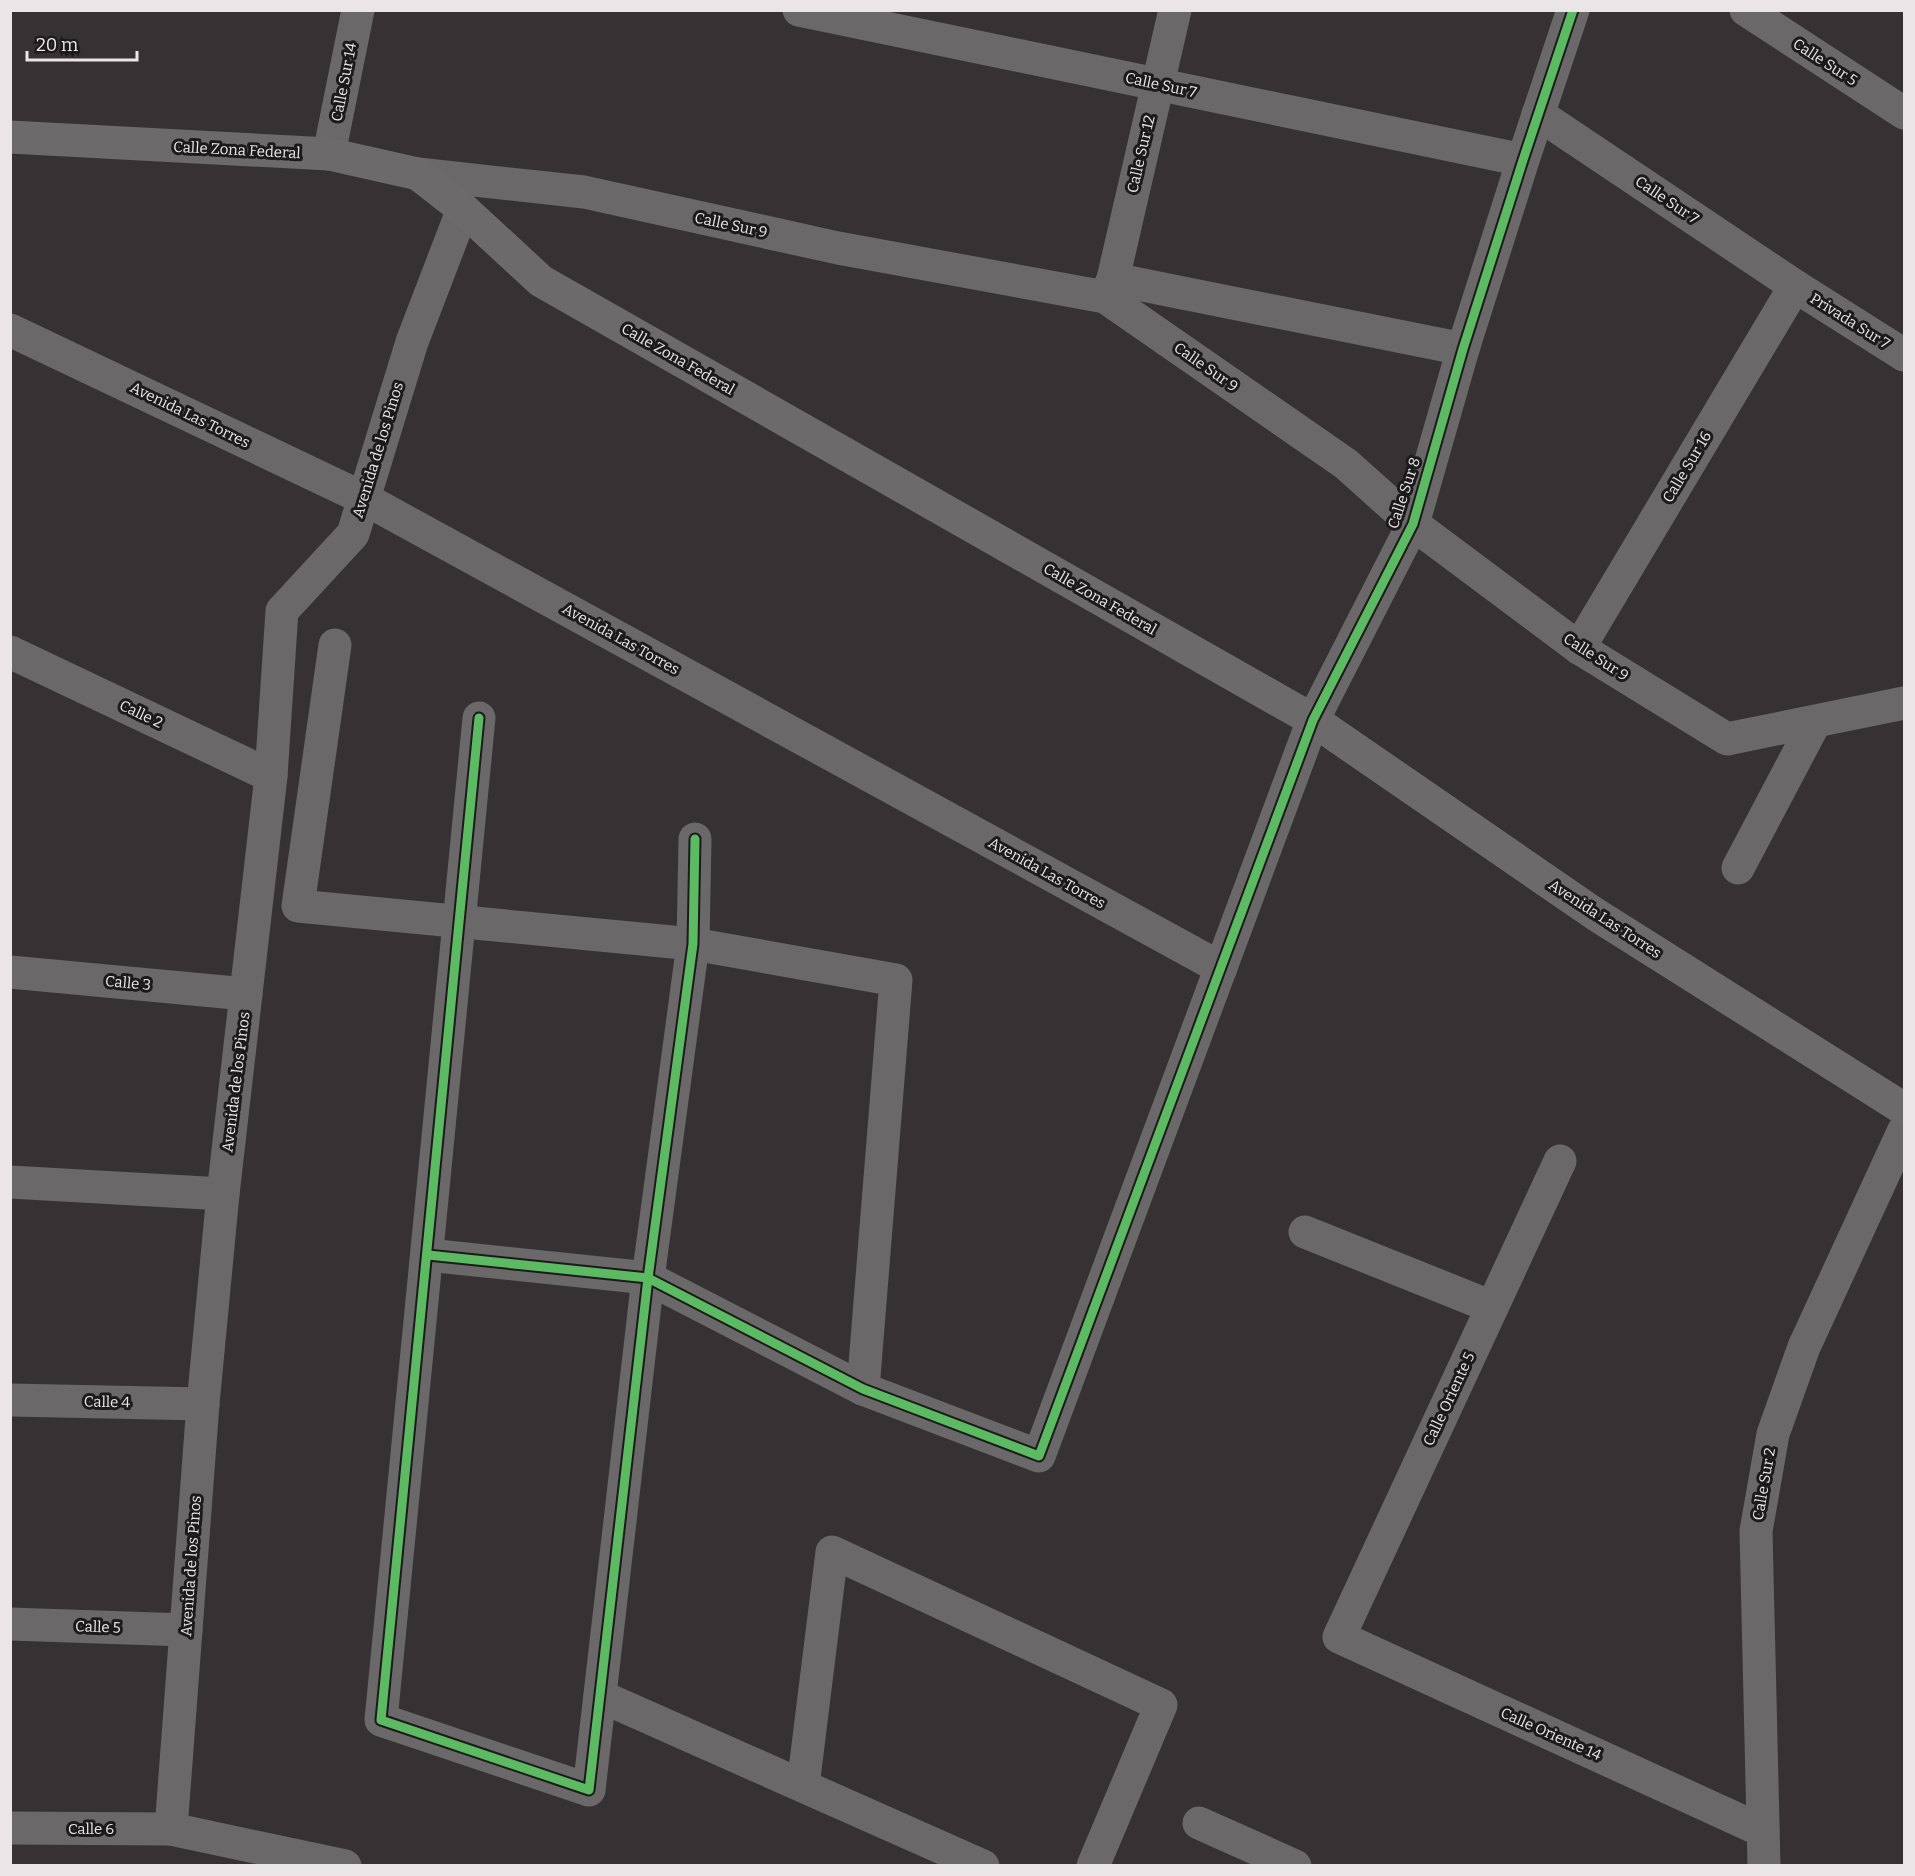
<svg xmlns="http://www.w3.org/2000/svg" width="1915" height="1876" font-family="Bitter,serif">
<style>
.lines{fill:none;stroke-linecap:round;stroke-linejoin:round}
.minor{stroke:#6a6869;stroke-width:33}
.secondary{stroke:#6c6a6b;stroke-width:33}
.cycleway-casing{stroke:#1d1a1b;stroke-width:13}
.cycleway{stroke:#5cba63;stroke-width:9}
.labels{text-anchor:middle;dominant-baseline:central;stroke-width:6;stroke-linejoin:round;paint-order:stroke}
.street-label{font-size:15px;fill:#eae6e8;stroke:#1d1a1b}
</style>
<rect width="100%" height="100%" fill="#363234"/>
<g class="lines">
<g class="minor">
<polyline points="799,10 1523,160"/>
<polyline points="1746,10 1904,113"/>
<polyline points="1538,114 1795,286 1904,355"/>
<polyline points="329,154 358,10"/>
<polyline points="418,174 584,192 838,248 1105,297 1346,464 1413,524 1579,648 1727,739 1904,703"/>
<polyline points="1113,279 1463,349"/>
<polyline points="1105,297 1113,279 1175,10"/>
<polyline points="10,330 363,498 1221,968"/>
<polyline points="335,645 298,906 693,944 896,980 863,1389"/>
<polyline points="1579,648 1795,286"/>
<polyline points="10,652 271,776"/>
<polyline points="479,718 381,1720 589,1790 648,1278 693,944 695,839"/>
<polyline points="1738,868 1815,722"/>
<polyline points="10,972 246,994"/>
<polyline points="1560,1161 1339,1637 1763,1831"/>
<polyline points="10,1182 223,1194"/>
<polyline points="1305,1232 1492,1307"/>
<polyline points="428,1255 648,1278 863,1389 1039,1456 1313,720 1413,524 1463,349 1523,160 1573,10"/>
<polyline points="10,1400 203,1404"/>
<polyline points="10,1624 186,1630"/>
<polyline points="600,1696 983,1866"/>
<polyline points="803,1786 832,1552 1161,1705 1093,1866"/>
<polyline points="1199,1823 1295,1866"/>
<polyline points="10,1828 171,1829 345,1866"/>
<polyline points="171,1829 203,1404 223,1194 271,776 282,611 353,534 412,342 463,209"/>
<polyline points="1764,1866 1756,1531 1773,1434 1804,1347 1904,1130"/>
</g>
<polyline class="secondary" points="10,137 329,154 418,174 463,209 541,281 1313,720 1595,914 1904,1109"/>
<defs>
<g id="cycleway">
<polyline points="479,718 381,1720 589,1790 648,1278 693,944 695,839"/>
<polyline points="428,1255 648,1278 863,1389 1039,1456 1313,720 1413,524 1463,349 1523,160 1573,10"/>
</g>
</defs>
<use href="#cycleway" class="cycleway-casing"/>
<use href="#cycleway" class="cycleway"/>
</g>
<g class="labels">
<g class="street-label">
<text transform="translate(1825 62) rotate(33)">Calle Sur 5</text>
<text transform="translate(344 82) rotate(-79)">Calle Sur 14</text>
<text transform="translate(1161 85) rotate(12)">Calle Sur 7</text>
<text transform="translate(237 150) rotate(3)">Calle Zona Federal</text>
<text transform="translate(1141 154) rotate(-77)">Calle Sur 12</text>
<text transform="translate(1667 200) rotate(34)">Calle Sur 7</text>
<text transform="translate(731 225) rotate(12)">Calle Sur 9</text>
<text transform="translate(1850 321) rotate(32)">Privada Sur 7</text>
<text transform="translate(678 359) rotate(30)">Calle Zona Federal</text>
<text transform="translate(1206 367) rotate(35)">Calle Sur 9</text>
<text transform="translate(190 415) rotate(26)">Avenida Las Torres</text>
<text transform="translate(378 450) rotate(-73)">Avenida de los Pinos</text>
<text transform="translate(1687 467) rotate(-59)">Calle Sur 16</text>
<text transform="translate(1404 493) rotate(-72)">Calle Sur 8</text>
<text transform="translate(1100 599) rotate(30)">Calle Zona Federal</text>
<text transform="translate(621 639) rotate(29)">Avenida Las Torres</text>
<text transform="translate(1596 657) rotate(33)">Calle Sur 9</text>
<text transform="translate(141 714) rotate(25)">Calle 2</text>
<text transform="translate(1047 873) rotate(29)">Avenida Las Torres</text>
<text transform="translate(1605 919) rotate(33)">Avenida Las Torres</text>
<text transform="translate(128 983) rotate(5)">Calle 3</text>
<text transform="translate(236 1082) rotate(-83)">Avenida de los Pinos</text>
<text transform="translate(1449 1399) rotate(-65)">Calle Oriente 5</text>
<text transform="translate(107 1402) rotate(1)">Calle 4</text>
<text transform="translate(1764 1484) rotate(-80)">Calle Sur 2</text>
<text transform="translate(191 1566) rotate(-86)">Avenida de los Pinos</text>
<text transform="translate(98 1627) rotate(2)">Calle 5</text>
<text transform="translate(1551 1734) rotate(24)">Calle Oriente 14</text>
<text x="91" y="1829">Calle 6</text>
</g>
</g>
<rect width="1915" height="1876" fill="none" stroke="#eae6e8" stroke-width="24"/>
<path d="M27 51v9h110v-9" fill="none" stroke="#eae6e8" stroke-width="3"/>
<text x="36" y="51" font-size="18" fill="#eae6e8" stroke="#1d1a1b" stroke-width="4.5" paint-order="stroke">20 m</text>
</svg>
